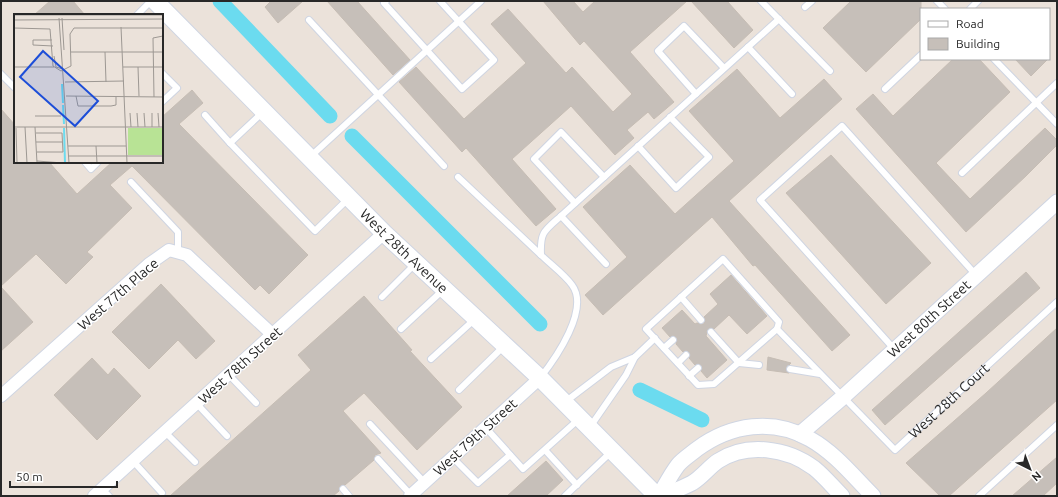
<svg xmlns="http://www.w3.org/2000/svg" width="1058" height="497" font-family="Ubuntu,sans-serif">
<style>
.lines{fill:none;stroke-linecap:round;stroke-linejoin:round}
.canal{stroke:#6bdbef;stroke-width:15}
.building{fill:#c6bfb9;stroke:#c6bdb4}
.service-casing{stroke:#cfd5e2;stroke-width:8}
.minor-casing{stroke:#cfd5e2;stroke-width:14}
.tertiary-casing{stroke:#cfd5e2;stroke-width:17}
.secondary-casing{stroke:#cfd5e2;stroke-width:19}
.service{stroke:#fff;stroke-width:6}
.minor{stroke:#fff;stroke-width:12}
.tertiary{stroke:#fff;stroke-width:15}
.secondary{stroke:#fff;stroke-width:17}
.labels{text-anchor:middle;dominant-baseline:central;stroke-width:3;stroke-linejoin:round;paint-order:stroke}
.street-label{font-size:14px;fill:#282828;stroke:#fff}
.inset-river{fill:none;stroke:#6bdbef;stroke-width:2}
.inset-road{fill:none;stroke:#9d9893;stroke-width:1}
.view{fill:#1d4ed8;fill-opacity:0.15;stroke:#1d4ed8;stroke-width:2}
.inset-edge{fill:none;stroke:#282828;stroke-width:2}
</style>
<rect width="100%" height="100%" fill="#ebe2da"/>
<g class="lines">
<g class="canal">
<polyline points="220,1 330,116"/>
<polyline points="352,136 540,324"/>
<polyline points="640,390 702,420"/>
</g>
</g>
<g class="building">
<polygon points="50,1 73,1 85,15 34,15"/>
<polygon points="271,1 303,1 278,23 265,7"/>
<polygon points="327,1 357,1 410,60 393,75"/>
<polygon points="543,1 573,1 583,12 595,1 687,1 630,52 674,102 654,119 648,112 627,130 634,138 615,155 571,106 512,159 556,209 536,226 466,148 462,152 399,82 416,67 464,119 526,63 491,24 508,9 566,73 572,67 613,112 632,94 584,41 580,45"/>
<polygon points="691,1 727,1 753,30 734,48"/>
<polygon points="851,1 921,1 921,19 866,72 823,28"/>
<polygon points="953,59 979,59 1010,92 936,163 970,199 1045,128 1057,140 1057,145 1026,176 966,232 856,109 873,94 893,116"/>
<polygon points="1015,59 1048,59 1031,76"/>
<polygon points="737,69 780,118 824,79 842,99 729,201 850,335 832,351 755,265 753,266 712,217 603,315 585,295 627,257 583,207 630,165 675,214 734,161 689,111"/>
<polygon points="192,90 203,103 179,124 308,255 269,294 260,285 255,290 132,166 110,185 132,208 87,252 93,257 66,284 36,254 1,286 1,109 15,125 15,162 49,162 77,194 112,162 162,162 162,117"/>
<polygon points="831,155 931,263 886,304 786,193"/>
<polygon points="1026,272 1040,288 885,425 872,410"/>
<polygon points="731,275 767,316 747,334 729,315 714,329 708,329 706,336 727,360 707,378 701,371 702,367 701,365 695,365 689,358 689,352 683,352 676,344 677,339 676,337 670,337 662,328 682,310 695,324 697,323 704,324 705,320 704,317 718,304 710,294"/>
<polygon points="161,284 215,341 196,359 178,340 149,369 112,332"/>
<polygon points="1,287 33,322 1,351"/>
<polygon points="364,296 412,350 410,351 462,407 417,450 364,393 343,411 381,453 375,455 374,460 345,485 340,486 339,491 333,496 170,496 311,370 298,355"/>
<polygon points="1057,328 1057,400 949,496 940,496 906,463 986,393"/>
<polygon points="768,357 791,363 786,368 789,373 767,370"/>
<polygon points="92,358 108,375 114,368 141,396 97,440 54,395"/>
<polygon points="1057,457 1057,483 1043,496 1012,496"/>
<polygon points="546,461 563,480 546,496 507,496"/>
</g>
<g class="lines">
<defs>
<g id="service">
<polyline points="386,1 384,3 462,89 494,60 440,1"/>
<polyline points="761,1 830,71"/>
<polyline points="937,1 945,9"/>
<polyline points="805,7 812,1"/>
<polyline points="970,9 978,1"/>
<polyline points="137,15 151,1"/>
<polyline points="309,20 444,166"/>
<polyline points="748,47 792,94"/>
<polyline points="994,59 1057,124"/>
<polyline points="162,73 177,88 162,102"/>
<polyline points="1,74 15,88"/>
<polyline points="885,89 921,55"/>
<polyline points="696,94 658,51 684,26 724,68"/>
<polyline points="263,112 230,143 315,231 349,198"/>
<polyline points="205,115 230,143"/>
<polyline points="638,146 676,188 709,157 670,117"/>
<polyline points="311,156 481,1"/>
<polyline points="85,162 91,169 98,162"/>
<polyline points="962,173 1057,83"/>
<polyline points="458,177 541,255"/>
<polyline points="131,182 178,232 178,253"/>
<polyline points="575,203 534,159 561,132 604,177"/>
<polyline points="561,216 606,264"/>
<polygon points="723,259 779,322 777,329 714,384 698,385 646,329"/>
<polyline points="382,297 415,264"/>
<polyline points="681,297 701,320"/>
<polyline points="401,329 443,290"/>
<path id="s1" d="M777 329 895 450 1057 302"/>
<polyline points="711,332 739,363 759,365"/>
<polyline points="664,348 673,340"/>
<polyline points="895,350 760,200 842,126 976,275"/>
<polyline points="431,359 475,319"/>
<polyline points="678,363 686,355"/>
<polyline points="790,369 820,374"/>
<polyline points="229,375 256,403"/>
<polyline points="689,376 698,368"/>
<path d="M540 378C556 358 590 309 572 285 564 274 550 264 541 255 540 232 544 231 561 216L779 19"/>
<polyline points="459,390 504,346"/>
<polyline points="565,402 611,367 635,357 655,338"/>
<polyline points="197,404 227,436"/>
<polyline points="370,424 425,483"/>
<polyline points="590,427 626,375 635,357"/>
<polyline points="486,428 523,469 579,419"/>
<polyline points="165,432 195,462"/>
<polyline points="545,450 577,485"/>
<polyline points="453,458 478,483 510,455"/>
<polyline points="378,459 411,495"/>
<polyline points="133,461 162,493"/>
<polyline points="102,489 109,496"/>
<polyline points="343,489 349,496"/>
<polyline points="565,496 612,451"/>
<polyline points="979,496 1057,425"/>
</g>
<g id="minor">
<polyline points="1,396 149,264 169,250 187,255 273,335"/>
<polyline points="94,496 384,233"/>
<polyline points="410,496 540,378"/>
</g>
<g id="tertiary">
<path id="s2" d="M800 434 843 397 1057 202"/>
<path d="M659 496C665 486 671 474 678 465 683 459 691 454 697 449 731 424 773 418 810 439 835 453 853 476 873 496"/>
<path d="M661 496C671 492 683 488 692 483 702 477 709 467 718 461 747 442 787 448 814 468 824 476 833 487 842 496"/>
</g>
<g id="secondary">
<path id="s3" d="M155 1 384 233 540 378 657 496"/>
</g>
</defs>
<use href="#service" class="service-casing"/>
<use href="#minor" class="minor-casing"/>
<use href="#tertiary" class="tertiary-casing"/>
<use href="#secondary" class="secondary-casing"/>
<use href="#service" class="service"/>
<use href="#minor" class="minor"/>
<use href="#tertiary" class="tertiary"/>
<use href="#secondary" class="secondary"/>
</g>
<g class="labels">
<g class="street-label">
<text stroke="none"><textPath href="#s3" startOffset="353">West 28th Avenue</textPath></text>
<text transform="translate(118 294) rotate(-41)">West 77th Place</text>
<text stroke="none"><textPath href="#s2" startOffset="173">West 80th Street</textPath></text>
<text transform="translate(240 365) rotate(-42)">West 78th Street</text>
<text stroke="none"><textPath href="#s1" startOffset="242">West 28th Court</textPath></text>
<text transform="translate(475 437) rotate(-42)">West 79th Street</text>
</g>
</g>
<g transform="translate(14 14)">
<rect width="149" height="149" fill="#ebe2da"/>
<path d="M149 114V141H114V114Z" fill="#b8e395"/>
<path class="inset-river" d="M48 70 49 89M49 91 50 110M50 114 51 149"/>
<path class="inset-road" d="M0 1H149M45 4 55 149M48 4 50 36M0 6 149 5M107 13 113 149M0 14 36 15 39 52 47 57 57 52 56 20 60 14H149M38 26H19V31L39 32M57 38H149M91 38 92 68M40 42 42 53 49 55M0 53H40M109 53H149M124 53 125 82M51 68 110 67M52 82 149 83M62 82 64 92H97L102 91V82M140 83 139 24 149 22M116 99 117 113M123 99 124 113M130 99 131 113M138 99V113M144 99 145 113M21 102H47M0 113H149M11 113 13 149M21 113 23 149M2 114 3 149M22 119H48L49 138H23M22 128H48M54 132H112M82 132 83 149M54 142H149M23 147 49 149"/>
<path class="view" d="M29 37 84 87 61 112 6 63Z"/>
<rect width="149" height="149" class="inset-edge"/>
</g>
<rect width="1058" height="497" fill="none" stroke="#282828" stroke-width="4"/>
<rect x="920" y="8" width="130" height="52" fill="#ffffff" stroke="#a9a9a9"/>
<rect x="928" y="21" width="20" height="6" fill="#ffffff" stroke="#a9a9a9"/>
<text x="956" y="28" font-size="12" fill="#282828">Road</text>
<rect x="928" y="38" width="20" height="12" fill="#c6bfb9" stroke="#a9a9a9"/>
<text x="956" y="48" font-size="12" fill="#282828">Building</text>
<g transform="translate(1030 469) rotate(138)" stroke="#ffffff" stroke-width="3" paint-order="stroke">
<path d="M0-3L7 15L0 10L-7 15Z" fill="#282828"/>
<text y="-6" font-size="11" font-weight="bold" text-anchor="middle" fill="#282828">N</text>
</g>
<path d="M10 481v6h107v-6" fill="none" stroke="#282828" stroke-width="2"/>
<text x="16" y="481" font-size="12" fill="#282828" stroke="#ffffff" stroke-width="3" paint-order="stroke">50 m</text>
</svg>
